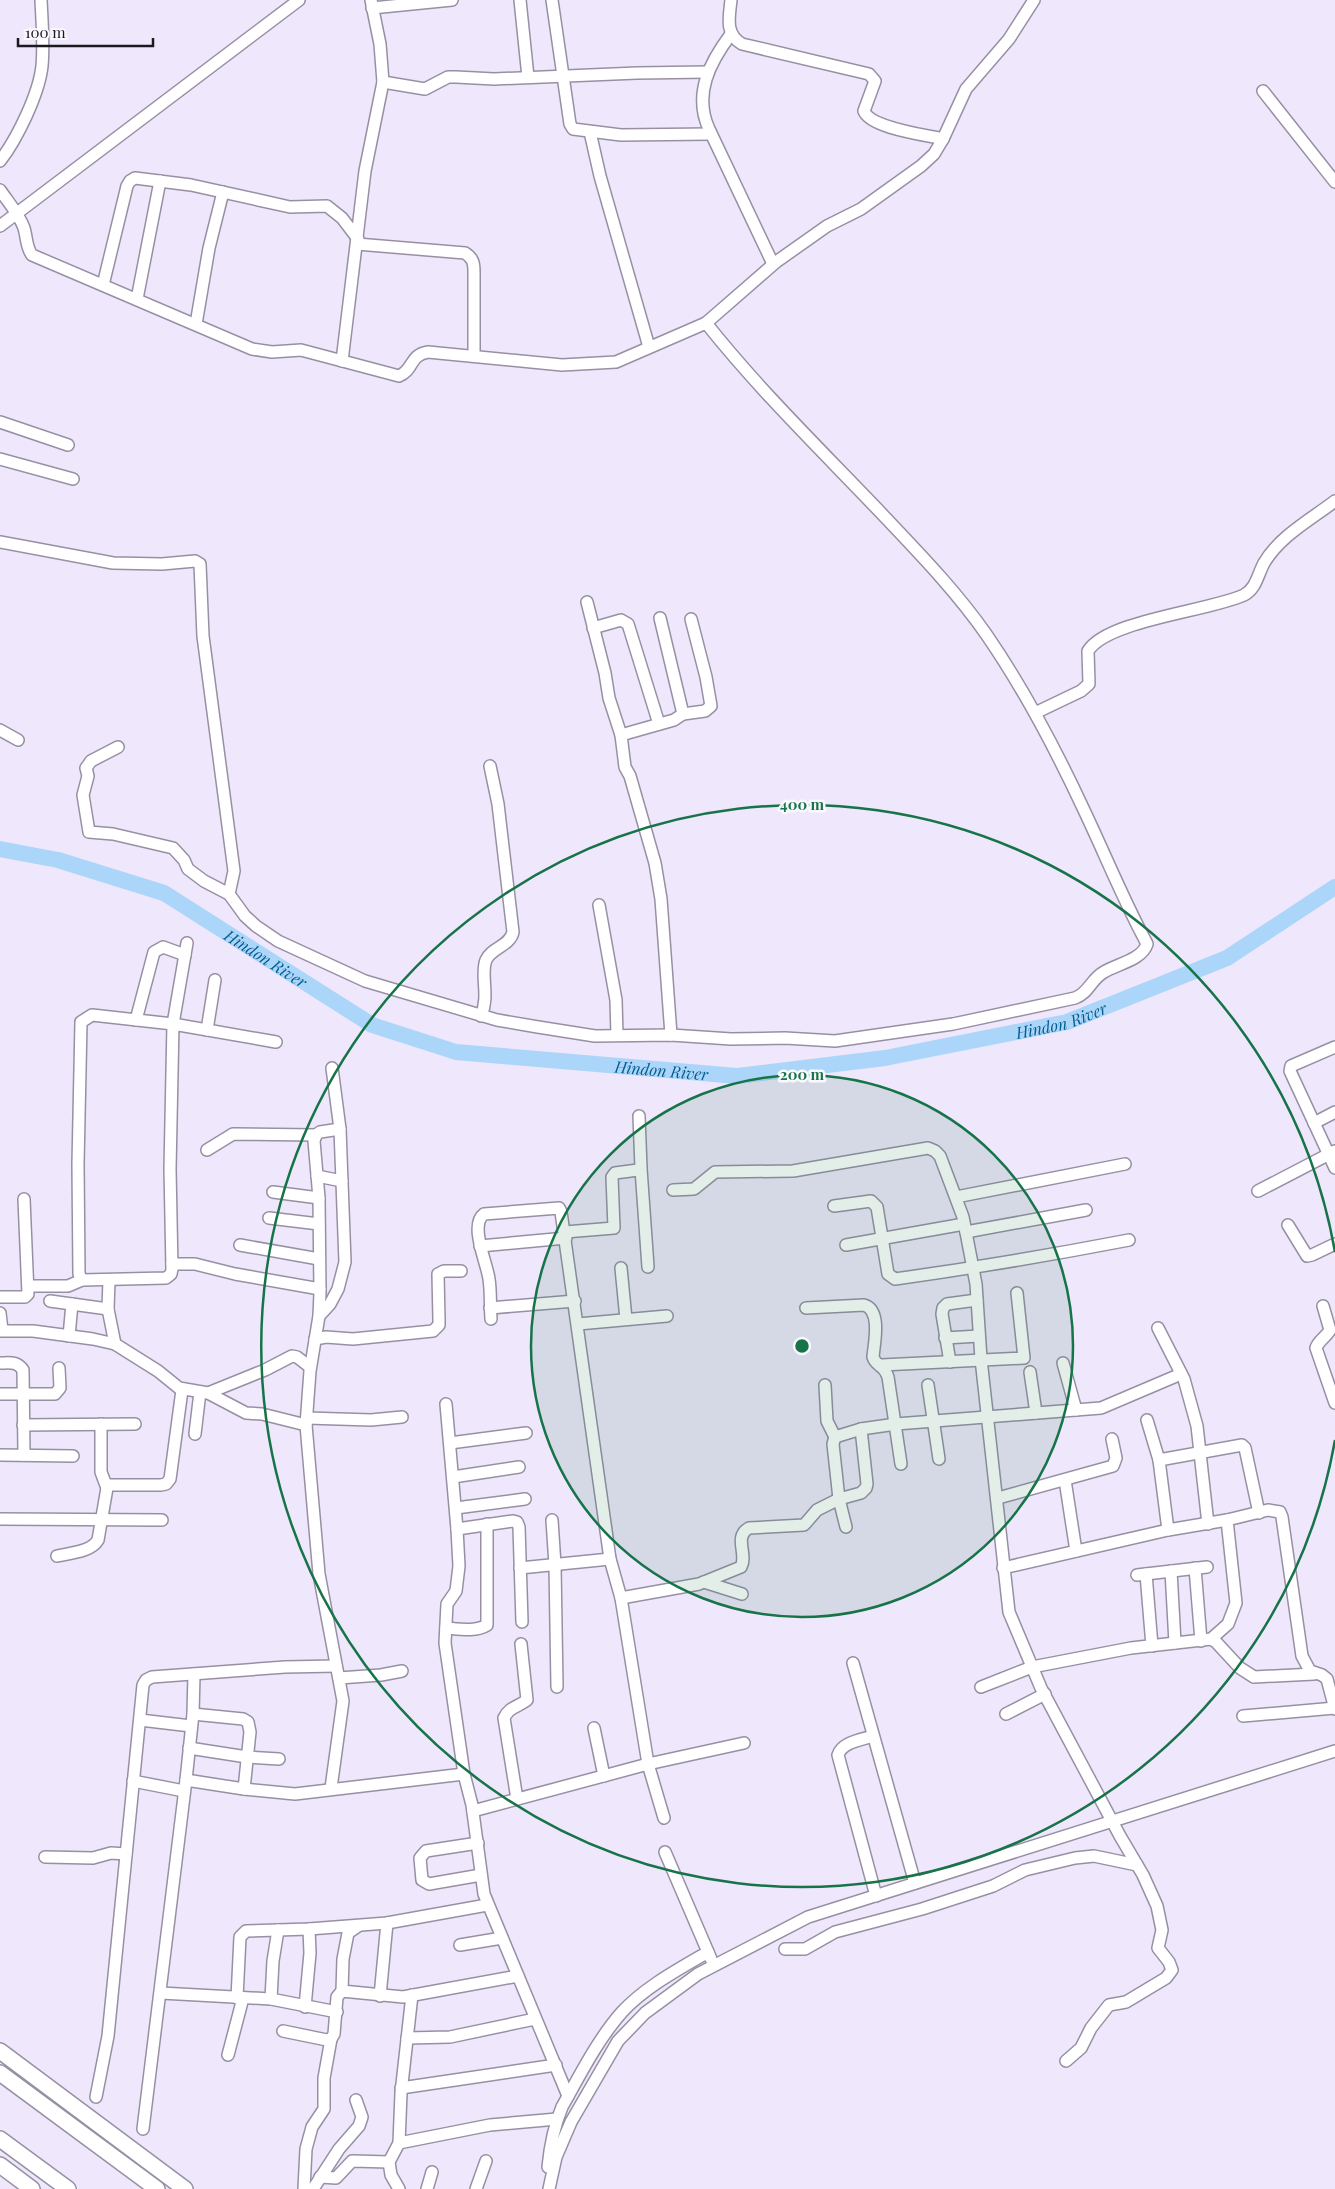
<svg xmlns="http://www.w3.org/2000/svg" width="1335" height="2189" font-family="'Playfair Display',serif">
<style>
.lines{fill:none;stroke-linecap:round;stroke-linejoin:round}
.river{stroke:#acd6f9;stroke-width:16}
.street-casing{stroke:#9790a3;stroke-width:14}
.secondary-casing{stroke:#9790a3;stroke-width:18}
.street{stroke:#fff;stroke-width:11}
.secondary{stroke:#fff;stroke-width:15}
.ring{fill:none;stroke:#177348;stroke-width:2.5}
.labels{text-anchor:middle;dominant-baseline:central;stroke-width:5;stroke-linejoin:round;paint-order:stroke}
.water-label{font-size:16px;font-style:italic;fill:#015b8f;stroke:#f9f8fc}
.centre{fill:#177348;stroke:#f9f8fc;stroke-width:2.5}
.ring-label{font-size:15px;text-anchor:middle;font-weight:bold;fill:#177348;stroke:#f9f8fc;stroke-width:5;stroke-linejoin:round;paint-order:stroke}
</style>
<rect width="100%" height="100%" fill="#efe7fc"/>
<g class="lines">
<path class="river" id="s1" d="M0 849 58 860 164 893 372 1025 456 1052 737 1076 885 1058 1067 1022 1227 958 1335 887"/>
<defs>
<g id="street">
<polyline points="520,0 528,77"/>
<polyline points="552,0 570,124 573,129 621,135 711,134"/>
<path d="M731 0C729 18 725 34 742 44L869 74 875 81 864 111C870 128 926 135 943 139"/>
<polyline points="372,8 452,0"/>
<path d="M731 34C710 62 693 94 709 129L773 264"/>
<polyline points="383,82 425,89 448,77 456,77 494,79 637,73 708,72"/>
<polyline points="1263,91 1335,182"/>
<polyline points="590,132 600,176 649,347"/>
<path d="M0 161C17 139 39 94 42 66 44 44 42 22 41 0"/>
<path d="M0 190C8 202 19 214 24 228 27 238 26 247 32 255L252 349 272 352 301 350 399 376C414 370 409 355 428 352L562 365 616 362 706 323"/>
<polyline points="0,226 299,0"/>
<path d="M357 244 465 253C473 258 474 263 474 272V356"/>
<polyline points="103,285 127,186 130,181 135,178 191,185 290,207 327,206 342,218 358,239"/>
<polyline points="137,299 160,181"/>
<polyline points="196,324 209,248 223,192"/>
<polyline points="342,361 365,171 383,82 380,44 371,0"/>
<polyline points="0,422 68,445"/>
<polyline points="0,459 73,479"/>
<polyline points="0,542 113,563 162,564 195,561 200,564 203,636 234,871 229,894"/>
<polyline points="587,602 605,673 609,698 621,735 625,767 630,776 655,863 661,899 671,1035"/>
<polyline points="593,628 621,620 628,624 659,724"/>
<path d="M1035 713 1081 691 1089 684 1088 651C1107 620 1210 611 1244 595 1256 589 1258 574 1264 563 1280 536 1310 520 1335 501"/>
<polyline points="683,714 705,711 711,706 706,677 691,619"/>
<polyline points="0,730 18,740"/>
<polyline points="621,735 674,720 683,714 660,618"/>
<path d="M118 747 91 761 86 768 88 776 83 795 89 832 113 834 173 848 184 860 188 869 204 881 229 894 245 916 256 926 278 941 365 981 497 1020 538 1027 595 1036 671 1035 731 1039 785 1038 835 1041 953 1024 1075 998C1089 993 1091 979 1104 972 1117 964 1142 960 1147 944L1145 940C1122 897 1104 852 1083 808 1055 748 1024 689 986 634 956 591 919 553 883 515 823 452 761 392 706 323L776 262 827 226 861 209 921 166 934 154 943 139 966 89 1009 39 1034 0"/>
<polyline points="599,905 616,1000 617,1035"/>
<polyline points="187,943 173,1024 170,1169 172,1269 171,1274 166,1278 82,1280 79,1274 78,1164 81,1022 92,1015 173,1024 276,1042"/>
<path d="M481 1016C490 995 480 975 486 960 491 948 510 946 513 932L498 804 490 766"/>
<polyline points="136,1020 154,952 163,947 185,955"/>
<polyline points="207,1030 215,980"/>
<polyline points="1335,1047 1291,1066 1290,1071 1335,1168"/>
<polyline points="1314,1123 1335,1112"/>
<polyline points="207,1150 233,1134 316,1135"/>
<polyline points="641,1169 648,1267"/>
<polyline points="317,1176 342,1181"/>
<polyline points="673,1190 694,1189 715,1172 793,1171 928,1148 935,1151 940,1156 963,1217 976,1284 981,1359 1009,1612 1041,1688 1120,1836 1143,1875 1157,1906 1162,1930 1158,1948 1169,1962 1172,1970 1166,1978 1126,2002 1109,2005 1091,2028 1081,2048 1066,2061"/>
<polyline points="1258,1191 1335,1151"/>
<polyline points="273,1192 319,1198"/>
<polyline points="956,1197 1125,1164"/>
<path d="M834 1206 871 1201 877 1207 888 1274 895 1279C974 1268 1051 1255 1129 1240"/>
<polyline points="269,1218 319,1224"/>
<polyline points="1288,1225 1307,1256 1312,1255 1335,1244"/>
<polyline points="565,1232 614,1228 612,1177 615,1173 638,1170 641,1168 639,1116"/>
<polyline points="966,1232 1086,1210"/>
<polyline points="240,1245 319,1259"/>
<polyline points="846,1245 964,1224"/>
<polyline points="480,1246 566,1238"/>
<polyline points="172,1264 195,1264 235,1274 320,1289"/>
<polyline points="621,1268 626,1319"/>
<polyline points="29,1286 68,1286 82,1280"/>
<polyline points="0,1297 25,1297 28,1294 24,1199"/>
<polyline points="50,1301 108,1309 115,1344"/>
<path d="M1323 1306 1330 1330C1326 1337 1318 1341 1316 1348L1335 1403"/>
<polyline points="490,1308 575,1301"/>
<path d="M806 1308 864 1305C882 1310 874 1344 873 1357 876 1367 884 1364 888 1377L901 1464"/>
<polyline points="108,1309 109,1280"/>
<polyline points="0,1313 2,1330"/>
<polyline points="319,1316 330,1304 338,1289 345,1262 340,1129 332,1068"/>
<path d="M491 1319C490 1305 491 1292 489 1279 487 1263 469 1225 484 1214L559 1208 561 1212 610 1559 621 1598 648 1764 664 1818"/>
<polyline points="578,1324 667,1316"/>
<polyline points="1158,1328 1184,1379 1197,1426 1208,1524"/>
<polyline points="0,1331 33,1331 93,1339 115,1344 158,1371 179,1388 208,1393 246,1413 262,1414 306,1425"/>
<polyline points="69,1336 72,1304"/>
<polyline points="945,1338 979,1336"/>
<polyline points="315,1339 326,1337 353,1339 433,1331 439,1325 439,1320 438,1274 444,1271 461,1271"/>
<polyline points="950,1362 942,1314 943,1308 947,1304 977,1300"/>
<path d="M0 1363C10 1363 17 1361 23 1370L24 1455"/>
<polyline points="1063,1363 1076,1410"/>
<polyline points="882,1365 1024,1358 1017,1293"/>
<polyline points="1030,1372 1036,1413"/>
<polyline points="825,1385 827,1421 835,1437"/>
<polyline points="928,1385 939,1459"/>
<polyline points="208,1393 265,1370 292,1356 297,1357 310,1367"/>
<polyline points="0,1394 55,1394 60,1388 59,1368"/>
<polyline points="446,1404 457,1529 459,1566 456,1591 447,1604 445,1643 464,1774 472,1805 484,1894 568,2096"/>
<polyline points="307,1418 371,1420 402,1417"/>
<polyline points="1147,1420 1159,1460 1168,1530"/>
<polyline points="101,1424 101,1472 107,1488"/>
<polyline points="23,1425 135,1424"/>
<polyline points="195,1434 200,1392"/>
<polyline points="450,1443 526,1433"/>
<polyline points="0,1455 73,1456"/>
<polyline points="1159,1460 1242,1445 1245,1448 1259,1513"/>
<polyline points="453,1477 519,1467"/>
<polyline points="1065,1480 1076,1551"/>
<polyline points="998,1498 1113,1466 1116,1458 1112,1439"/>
<polyline points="456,1508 525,1499"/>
<polyline points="0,1519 162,1520"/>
<polyline points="552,1520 555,1565 557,1687"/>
<polyline points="846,1527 839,1499 833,1444 835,1437 861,1429 896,1424 1101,1408 1181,1374"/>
<polyline points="457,1529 513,1521 517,1522 519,1527 522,1622"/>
<path d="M57 1556C70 1553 91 1552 98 1540L107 1488 109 1485H161L166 1484 170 1479 182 1390"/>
<polyline points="520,1568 610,1559"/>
<polyline points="1003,1568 1168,1530 1227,1520 1268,1510 1280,1512 1282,1517 1302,1656 1310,1671 1322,1675 1327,1679 1335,1709"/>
<polyline points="1195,1568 1201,1641"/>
<polyline points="1171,1571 1175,1643"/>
<polyline points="1146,1574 1152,1646"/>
<polyline points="1137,1575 1207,1567"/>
<polyline points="704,1582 742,1594"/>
<path d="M621 1598 699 1584 741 1567C748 1554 733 1537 749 1528L804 1525 817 1510 839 1499 861 1493 866 1488 867 1484 861 1429"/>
<path d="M446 1628C459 1629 476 1632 487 1625V1524"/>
<polyline points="1211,1639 1216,1642 1240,1668 1254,1677 1314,1674"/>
<polyline points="853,1663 915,1883"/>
<polyline points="339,1678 381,1675 402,1671"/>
<polyline points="981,1687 1032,1667 1131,1648 1211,1639 1228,1624 1236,1603 1227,1520"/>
<polyline points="193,1714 243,1719 248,1722 250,1732 244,1789"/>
<polyline points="1006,1714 1045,1694"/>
<polyline points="1243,1716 1335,1708"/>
<polyline points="140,1720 191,1726"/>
<polyline points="594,1728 604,1776"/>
<path d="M873 1736C861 1740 842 1742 838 1755L876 1896"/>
<polyline points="189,1748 247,1757 279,1759"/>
<polyline points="186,1780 244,1789 295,1794 464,1774"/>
<polyline points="133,1781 184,1791"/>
<polyline points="331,1788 343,1701 319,1574 306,1425 310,1371 319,1316 320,1293 319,1198 314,1141 316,1135 320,1132 340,1129"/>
<path d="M517 1799 504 1718C509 1707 518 1707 527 1700L521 1644"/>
<polyline points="473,1811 648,1764 744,1743"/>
<polyline points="478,1843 426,1851 420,1858 422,1880 429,1884 481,1875"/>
<polyline points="665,1852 711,1959"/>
<polyline points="45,1857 93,1858 111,1853 126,1854"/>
<polyline points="460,1945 502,1938"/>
<polyline points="785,1949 805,1949 835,1932 922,1909 993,1886 1025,1870 1075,1858 1094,1856 1137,1865"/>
<polyline points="342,1991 343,1959 348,1933 358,1926"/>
<polyline points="161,1993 271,1999 337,2012"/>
<polyline points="380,1996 387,1923"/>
<polyline points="237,1998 240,1937 246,1931 309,1929 387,1923 487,1905"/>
<polyline points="271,1999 273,1961 278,1930"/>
<polyline points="305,2007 310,1953 309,1929"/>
<polyline points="283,2031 327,2040 331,2039 334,2034 337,1997 342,1991 403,1997 518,1976"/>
<polyline points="407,2038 450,2037 535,2019"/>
<polyline points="228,2055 243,1998"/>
<polyline points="401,2088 556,2065"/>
<polyline points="96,2097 108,2036 143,1685 146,1680 152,1677 285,1667 336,1666"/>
<polyline points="143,2129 186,1780 193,1714 194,1674"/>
<polyline points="399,2143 490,2125 557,2119"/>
<path d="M548 2167C550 2147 554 2126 562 2107 580 2075 598 2039 622 2012 645 1987 679 1969 708 1952"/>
<polyline points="320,2177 336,2178 352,2161 389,2162"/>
<polyline points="304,2189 306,2149 312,2127 324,2109 324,2078 331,2039"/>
<polyline points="313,2189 339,2149 359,2126 362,2117 356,2100"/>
<polyline points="399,2189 391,2175 389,2162 399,2143 401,2093 412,1995"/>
<polyline points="427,2189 432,2172"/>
<polyline points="476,2189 486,2161"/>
<polyline points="549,2189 556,2157 571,2122 618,2041 645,2013 698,1974 808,1917 1335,1751"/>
</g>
<g id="secondary">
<polyline points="0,2051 185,2189"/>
<polyline points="0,2073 157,2189"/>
<polyline points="0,2139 68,2189"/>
<polyline points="0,2165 32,2189"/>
</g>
</defs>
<use href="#street" class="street-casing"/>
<use href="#secondary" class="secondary-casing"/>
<use href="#street" class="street"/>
<use href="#secondary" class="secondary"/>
</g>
<circle cx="802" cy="1346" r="271" fill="#177348" fill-opacity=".12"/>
<g class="ring">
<circle cx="802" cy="1346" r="271"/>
<path d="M1335 1440A541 541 0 1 1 1335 1252"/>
</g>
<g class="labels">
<g class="water-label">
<text stroke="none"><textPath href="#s1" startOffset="291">Hindon River</textPath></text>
<text stroke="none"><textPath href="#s1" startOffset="1116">Hindon River</textPath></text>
<text stroke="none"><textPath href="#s1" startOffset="711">Hindon River</textPath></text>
</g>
</g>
<circle cx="802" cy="1346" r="8" class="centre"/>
<g class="ring-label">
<text x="802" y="810">400 m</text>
<text x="802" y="1080">200 m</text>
</g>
<path d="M18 38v8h135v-8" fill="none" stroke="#1b181f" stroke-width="2.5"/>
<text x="25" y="38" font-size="15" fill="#1b181f" stroke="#f9f8fc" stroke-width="4" paint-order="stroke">100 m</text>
</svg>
